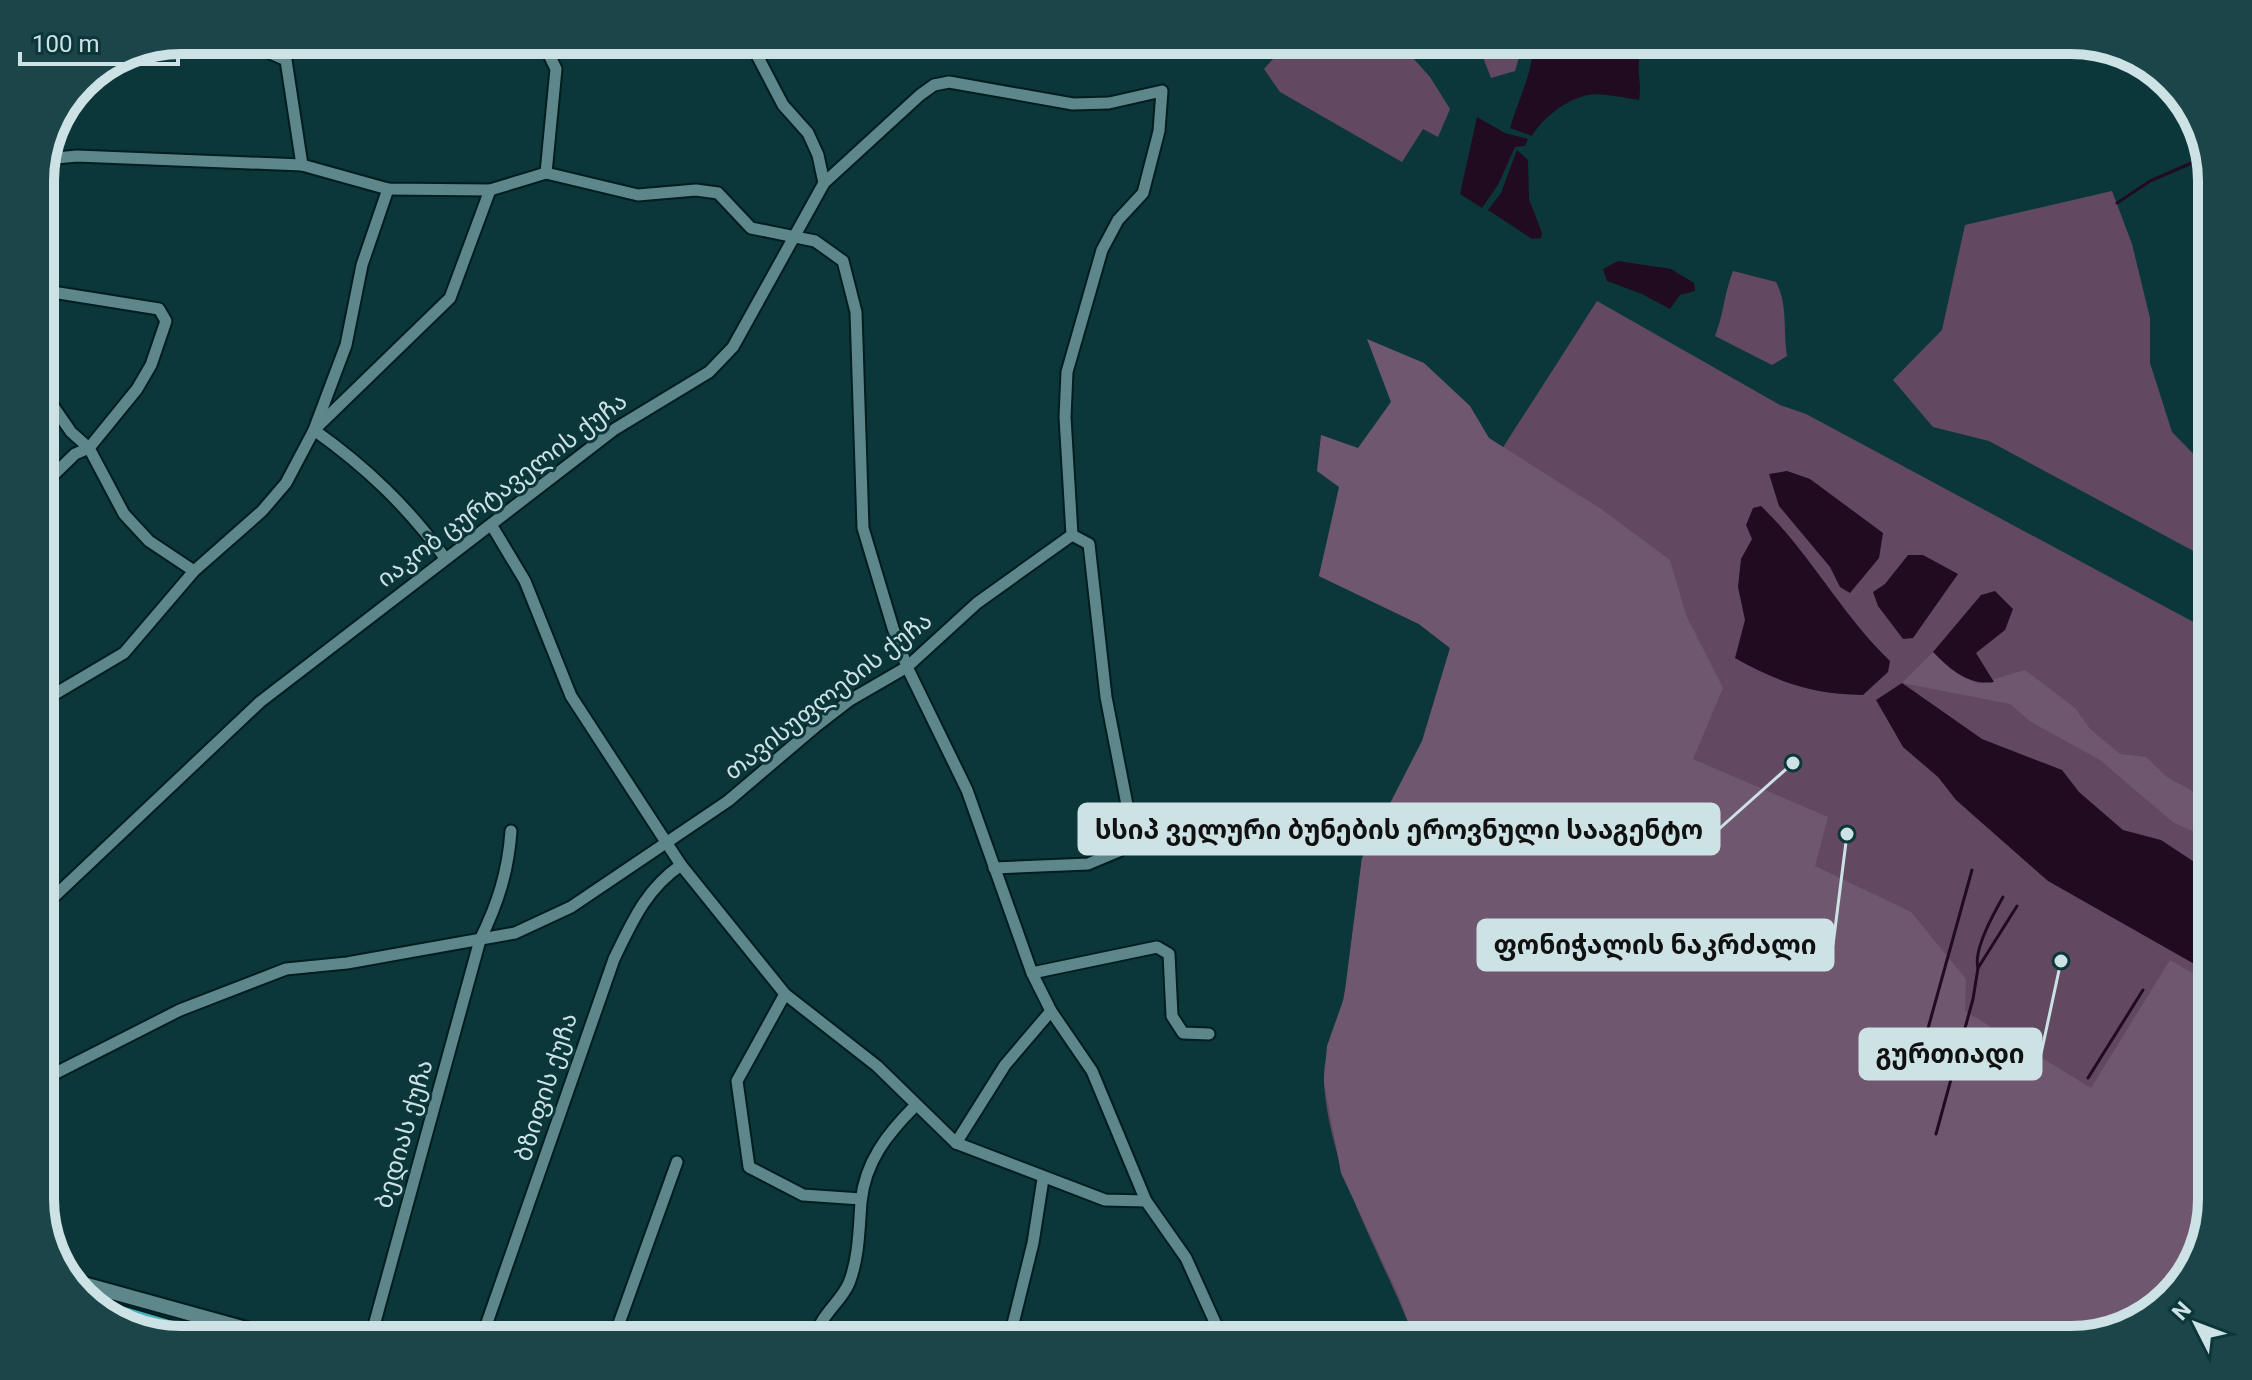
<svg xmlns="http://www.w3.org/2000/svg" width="2252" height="1380" font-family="Roboto,'Noto Sans Georgian',sans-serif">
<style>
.green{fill:#624961}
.forest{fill:#705770}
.water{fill:#200b20}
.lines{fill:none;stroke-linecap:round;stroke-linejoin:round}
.stream{stroke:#200b20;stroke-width:3}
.minor-casing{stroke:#001d20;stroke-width:15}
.tertiary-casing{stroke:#001d20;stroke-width:18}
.motorway-casing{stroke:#001d20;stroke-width:24}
.minor{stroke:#5d878a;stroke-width:11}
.tertiary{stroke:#5d878a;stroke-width:14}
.motorway{stroke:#47b0b8;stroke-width:20}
.labels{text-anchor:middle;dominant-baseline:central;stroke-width:6;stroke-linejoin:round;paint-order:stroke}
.street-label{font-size:24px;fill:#cde2e4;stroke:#0c373a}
.rim{fill:none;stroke:#cde2e4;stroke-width:10}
.leader{fill:none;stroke:#cde2e4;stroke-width:3}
.callout-dot{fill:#cde2e4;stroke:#0c373a;stroke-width:3}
.callout{fill:#cde2e4;stroke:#cde2e4;stroke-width:3}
.callout-label{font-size:26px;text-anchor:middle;font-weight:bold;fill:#111}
</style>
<rect width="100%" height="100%" fill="#0c373a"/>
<g class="green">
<polygon points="1290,40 1416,40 1413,58 1430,77 1450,109 1438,137 1423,129 1402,162 1280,92 1264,69"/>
<polygon points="1435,40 1513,40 1520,54 1515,71 1491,78 1479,47 1454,58"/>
<polygon points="2112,191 2132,244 2150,318 2150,363 2172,432 2212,473 2212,561 1989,441 1933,427 1893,380 1942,330 1965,225"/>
<path d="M1733 271 1776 282C1788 304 1783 331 1787 356L1772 365 1715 336C1724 313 1724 294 1733 271Z"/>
<path d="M1597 301 1780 405 1806 414 2212 632V1199L2193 1270 2141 1321 2071 1340H1415C1383 1255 1331 1177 1324 1084 1322 1052 1338 1026 1344 996 1354 951 1356 903 1362 858L1421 859 1450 648 1419 624 1319 576 1324 554 1500 452Z"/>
</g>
<g class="forest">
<polygon points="1367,339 1424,363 1470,406 1489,438 1601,509 1670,560 1686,615 1723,688 1693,759 1828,817 1815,866 1911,912 1966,979 1965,1011 2091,1088 2170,960 2212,984 2212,1199 2193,1270 2141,1321 2071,1340 1415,1340 1398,1294 1341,1173 1324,1082 1327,1046 1344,998 1362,858 1422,741 1450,648 1419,624 1319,576 1339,487 1317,471 1321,435 1358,448 1391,402"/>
<polygon points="1933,652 1949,668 1978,684 2025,670 2075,708 2090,729 2120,754 2146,757 2167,777 2212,802 2212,845 2204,836 2174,823 2100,760 2031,722 2010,704 1902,683"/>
</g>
<g class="water">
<path d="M1534 40H1621L1644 47C1633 64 1643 81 1639 100 1625 98 1601 92 1588 95 1567 99 1542 118 1532 136L1510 128C1519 97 1533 73 1534 40Z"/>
<polygon points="1477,117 1505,133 1528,139 1525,146 1515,147 1498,185 1482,208 1460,194"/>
<polygon points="1517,150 1528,160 1529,199 1542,233 1541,238 1532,239 1488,210 1501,193"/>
<polygon points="1618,261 1671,269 1694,283 1695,291 1680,295 1670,309 1642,294 1607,281 1603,269"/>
<polygon points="1787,471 1810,479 1883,533 1879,558 1850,593 1840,587 1830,567 1779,506 1769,474"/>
<path d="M1761 506C1810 553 1841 614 1890 661L1888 672 1863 695C1812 694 1780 683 1735 658L1745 620 1738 587 1741 559 1752 539 1746 525 1753 508Z"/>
<polygon points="1908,555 1923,555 1958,574 1913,638 1903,639 1878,606 1873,592 1885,584"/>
<path d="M1995 591 2013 609 2005 630 1976 653 1994 682C1968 686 1950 669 1933 652L1981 595Z"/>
<polygon points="1902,683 1982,739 2062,770 2079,792 2123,830 2161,840 2211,873 2212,974 2048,881 1956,800 1938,777 1903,747 1876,700"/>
</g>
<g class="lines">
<g class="stream">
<polyline points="2117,203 2150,181 2201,159"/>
<path d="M1978 968C1973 950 1994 913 2003 897"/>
<polyline points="1917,1068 1972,870"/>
<polyline points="2088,1078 2143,990"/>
<polyline points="1936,1134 1973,999 1978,968 2017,906"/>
</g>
<defs>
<g id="minor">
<polyline points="249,40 254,46 286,60 302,165"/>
<polyline points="542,40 556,69 546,173"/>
<polyline points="749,40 783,105 808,133 818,155 824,183"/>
<polyline points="46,159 77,156 302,165 388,189 490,190 546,173 638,195 696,190 718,193 751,228 815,241 843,261 856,312 863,528 893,628 907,667 967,790 1032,973 1051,1011 1092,1071 1146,1201 1186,1258 1223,1340"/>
<polyline points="40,290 159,309 166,321 151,365 137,389 89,448 75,454 40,488"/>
<polyline points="40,387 71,432 89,448 124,514 149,541 194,571"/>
<polyline points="317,427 450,298 490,190"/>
<path d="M314 430C366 467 407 506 445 558"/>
<polyline points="492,526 525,581 571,696 681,865 785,994 877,1066 956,1143 1105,1200 1146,1201"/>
<polyline points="40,720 53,695 124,653 194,571 262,511 286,483 314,430 346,345 362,265 388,189"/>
<polyline points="994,868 1088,864 1119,851 1127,837 1129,815 1106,697 1089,544 1072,535"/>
<polyline points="40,910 260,702 615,429 709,372 733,347 824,183 920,95 934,85 949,82 1073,104 1109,103 1162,91 1159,131 1143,193 1118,220 1102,250 1067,372 1065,417 1072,535"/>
<polyline points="1032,973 1157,947 1169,954 1172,1016 1183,1033 1209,1034"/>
<polyline points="785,994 737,1081 749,1167 803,1195 861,1199"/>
<polyline points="40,1081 180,1010 286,969 347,963 515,933 571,907 728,801 815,727 850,700 907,667 977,603 1072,535"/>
<polyline points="956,1143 1005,1065 1051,1011"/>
<path d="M370 1340 480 940C498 903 508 872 511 831"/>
<path d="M481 1340 614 959C632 922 646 889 681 865"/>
<polyline points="613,1340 677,1162"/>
<path d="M813 1340C822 1313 841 1302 849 1283 859 1258 859 1228 861 1202 865 1162 887 1134 915 1106"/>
<polyline points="1009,1340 1033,1243 1043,1179"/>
</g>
<polyline id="tertiary" points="69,1280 286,1340"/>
<polyline id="motorway" points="100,1310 202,1340"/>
</defs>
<use href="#minor" class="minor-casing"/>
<use href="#tertiary" class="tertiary-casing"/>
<use href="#motorway" class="motorway-casing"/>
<use href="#minor" class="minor"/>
<use href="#tertiary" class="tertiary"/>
<use href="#motorway" class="motorway"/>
</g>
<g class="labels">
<g class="street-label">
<text transform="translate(502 490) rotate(-37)">იაკობ ცურტაველის ქუჩა</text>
<text transform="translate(828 696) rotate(-38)">თავისუფლების ქუჩა</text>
<text transform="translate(546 1087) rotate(-72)">ბზიფის ქუჩა</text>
<text transform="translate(404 1134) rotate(-74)">ბედიას ქუჩა</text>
</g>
</g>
<path d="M0 0H2252V1380H0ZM181 54H2071A127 127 0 0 1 2198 181V1199A127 127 0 0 1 2071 1326H181A127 127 0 0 1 54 1199V181A127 127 0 0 1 181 54Z" fill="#1b4548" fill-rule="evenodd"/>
<path class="rim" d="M181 54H2071A127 127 0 0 1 2198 181V1199A127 127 0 0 1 2071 1326H181A127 127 0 0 1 54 1199V181A127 127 0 0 1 181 54Z"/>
<path class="leader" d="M1793 763L1719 829M1847 834L1833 945M2061 961L2041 1054"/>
<g class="callout-dot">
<circle cx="1793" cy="763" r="8"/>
<circle cx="1847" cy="834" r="8"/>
<circle cx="2061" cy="961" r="8"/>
</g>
<g class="callout">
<rect x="1079" y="804" width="640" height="50" rx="8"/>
<rect x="1478" y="920" width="355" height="50" rx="8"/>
<rect x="1860" y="1029" width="181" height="50" rx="8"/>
</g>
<g class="callout-label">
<text x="1399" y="839">სსიპ ველური ბუნების ეროვნული სააგენტო</text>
<text x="1655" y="954">ფონიჭალის ნაკრძალი</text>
<text x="1950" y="1063">გურთიადი</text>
</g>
<g transform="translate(2196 1324) rotate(312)" stroke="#0c373a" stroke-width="6" paint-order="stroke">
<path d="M0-6L14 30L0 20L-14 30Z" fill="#cde2e4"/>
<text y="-12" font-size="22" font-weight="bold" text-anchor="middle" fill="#cde2e4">N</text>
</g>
<path d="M20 52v12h158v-12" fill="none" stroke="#cde2e4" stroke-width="4"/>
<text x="32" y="52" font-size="24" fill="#cde2e4" stroke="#0c373a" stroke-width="6" paint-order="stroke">100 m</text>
</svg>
